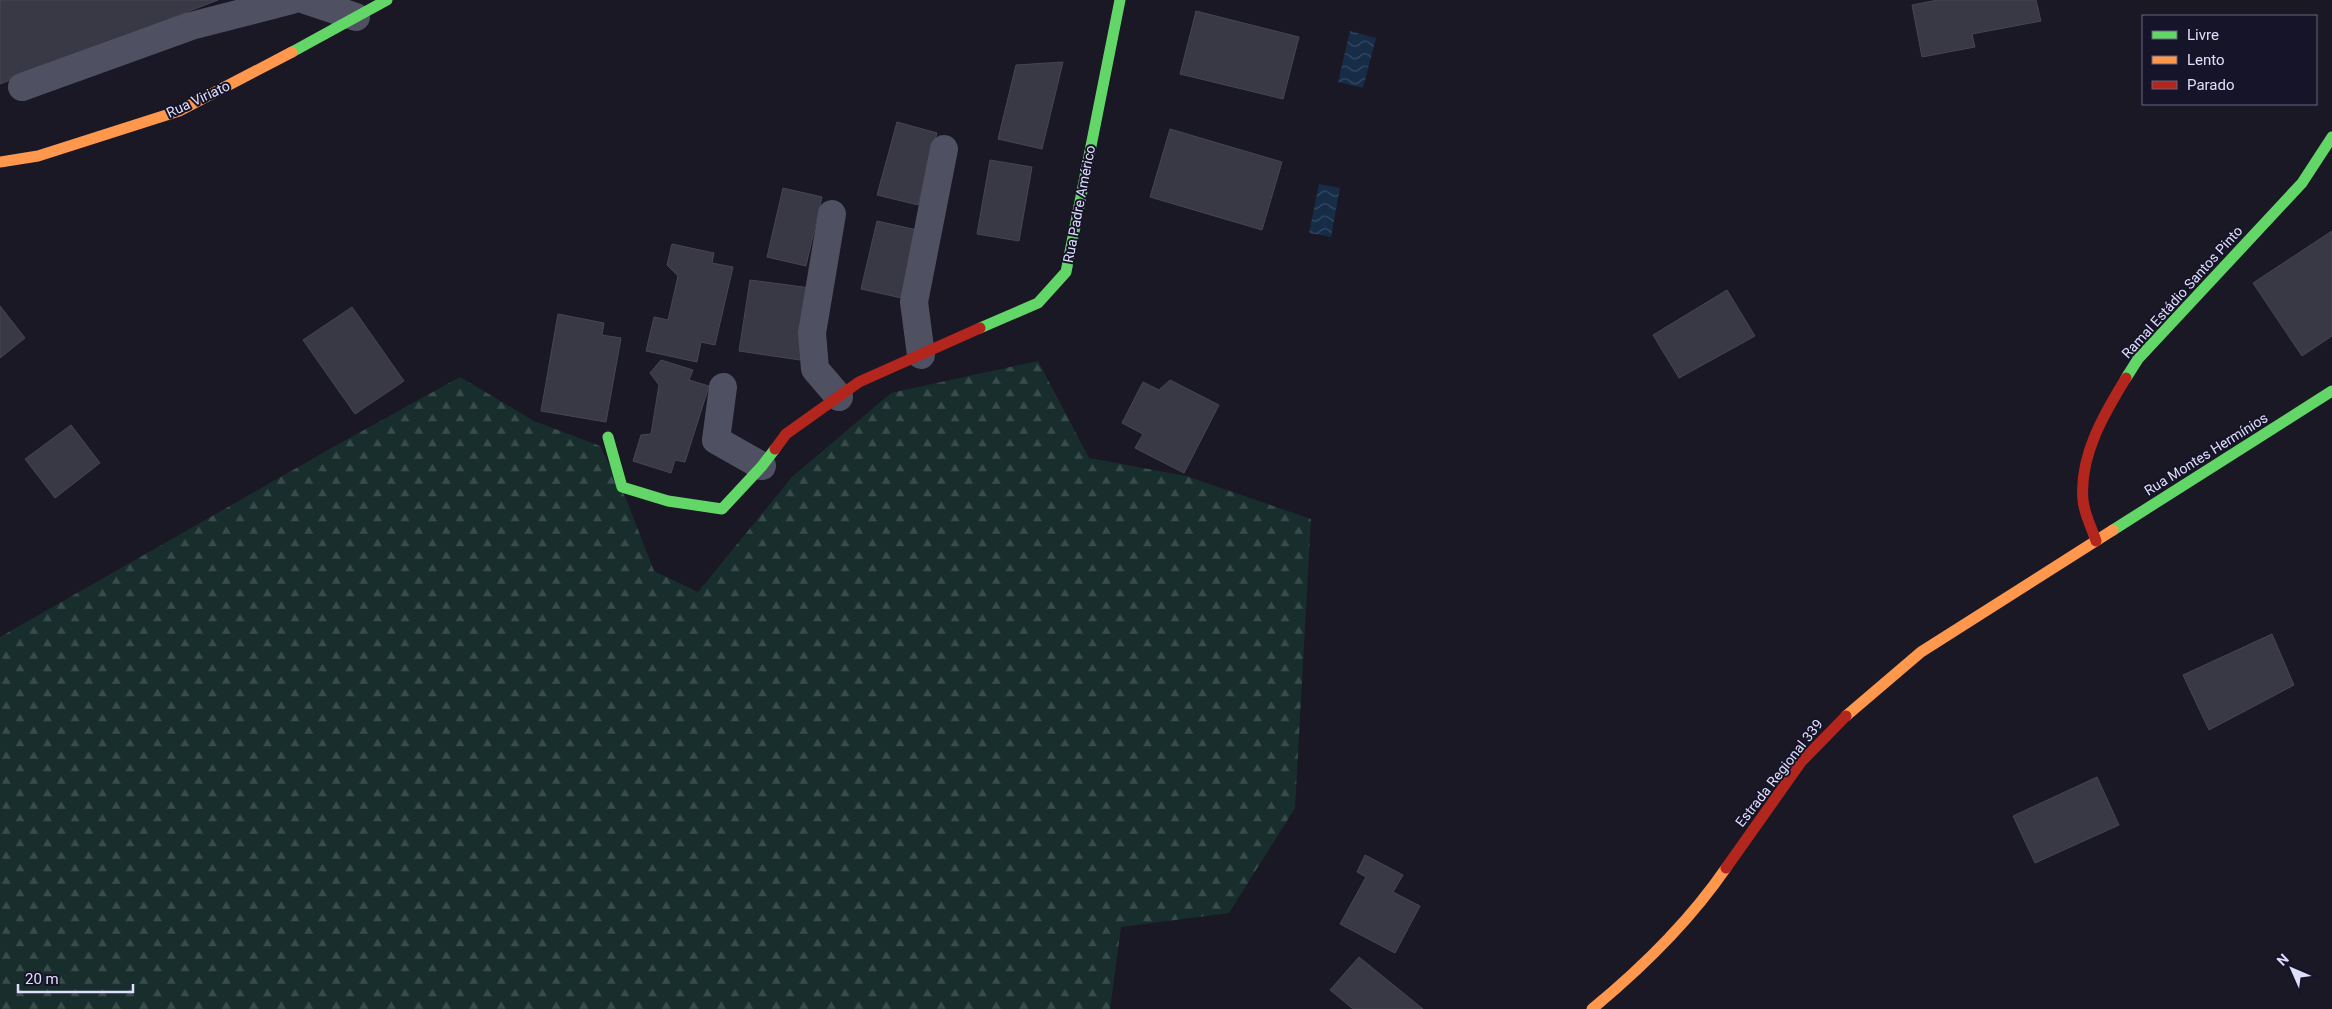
<svg xmlns="http://www.w3.org/2000/svg" width="2332" height="1009" font-family="Roboto,sans-serif">
<style>
.forest{fill:url(#forest-firs)}
.water{fill:url(#water-waves)}
.building{fill:#393845;stroke:#474556}
.lines{fill:none;stroke-linecap:round;stroke-linejoin:round}
.street{stroke:#4f5062;stroke-width:28}
.fast{stroke:#63d668;stroke-width:11}
.slow{stroke:#ff974d;stroke-width:11}
.jam{stroke:#b3261e;stroke-width:11}
.labels{text-anchor:middle;dominant-baseline:central;stroke-width:4;stroke-linejoin:round;paint-order:stroke}
.street-label{font-size:14px;fill:#e0dffb;stroke:#161428}
</style>
<defs>
<pattern id="forest-firs" width="22" height="20" patternUnits="userSpaceOnUse" patternTransform="scale(1.25)"><rect width="22" height="20" fill="#182e2d"/><path d="M5 1l3.5 6h-7zM16 11l3.5 6h-7z" fill="#394c4c"/></pattern>
<pattern id="water-waves" width="16" height="10" patternUnits="userSpaceOnUse" patternTransform="scale(1.25)"><rect width="16" height="10" fill="#162c47"/><path d="M0 5q4-4 8 0t8 0" fill="none" stroke="#384a62"/></pattern>
</defs>
<rect width="100%" height="100%" fill="#1a1824"/>
<polygon class="forest" points="1038,361 1089,458 1186,476 1311,519 1295,808 1229,913 1121,927 1110,1009 0,1009 0,637 335,446 460,377 534,421 600,446 626,499 654,571 698,592 792,477 891,393"/>
<g class="water">
<polygon points="1350,31 1376,38 1363,88 1338,82"/>
<polygon points="1319,184 1340,188 1331,237 1309,233"/>
</g>
<g class="building">
<polygon points="0,0 218,0 0,84"/>
<polygon points="1938,0 2036,0 2041,21 1972,34 1975,47 1922,57 1912,5"/>
<polygon points="1196,11 1299,37 1283,99 1180,74"/>
<polygon points="1063,62 1042,149 998,139 1016,65"/>
<polygon points="897,122 937,133 918,205 877,195"/>
<polygon points="1170,129 1282,162 1262,230 1150,197"/>
<polygon points="990,160 1032,167 1019,241 977,234"/>
<polygon points="783,188 822,197 806,266 767,257"/>
<polygon points="877,221 922,231 906,299 861,289"/>
<polygon points="2332,231 2332,336 2302,356 2253,283"/>
<polygon points="672,244 714,253 712,263 733,267 715,345 701,342 697,362 646,351 654,317 668,320 678,276 667,265"/>
<polygon points="750,280 811,288 800,360 739,351"/>
<polygon points="1727,290 1755,336 1679,378 1653,335"/>
<polygon points="0,306 25,338 0,358"/>
<polygon points="352,307 404,381 355,414 303,340"/>
<polygon points="558,314 604,323 602,335 621,338 606,422 541,411"/>
<polygon points="661,360 693,370 689,380 709,386 685,462 675,460 671,473 633,461 641,435 651,434 659,385 650,373"/>
<polygon points="1170,380 1219,405 1184,473 1135,448 1143,434 1122,423 1143,382 1159,390"/>
<polygon points="71,425 100,463 55,498 25,459"/>
<polygon points="2272,634 2294,685 2209,730 2183,675"/>
<polygon points="2097,777 2119,825 2035,863 2013,816"/>
<polygon points="1365,855 1403,875 1393,892 1420,906 1395,953 1340,924 1366,877 1357,872"/>
<polygon points="1359,957 1423,1009 1353,1009 1330,990"/>
</g>
<g class="lines">
<g class="street">
<polyline points="305,0 356,17"/>
<polyline points="22,87 191,26 292,0"/>
<polyline points="832,214 812,333 815,369 839,397"/>
<polyline points="921,355 914,302 944,149"/>
<polyline points="723,387 716,440 762,466"/>
</g>
<g class="fast">
<polyline points="292,52 387,0"/>
<polyline points="980,328 1038,303 1066,272 1120,0"/>
<polyline points="2126,378 2138,359 2302,183 2332,137"/>
<polyline points="608,437 622,487 668,501 722,509 762,466 775,449"/>
<polyline points="2113,530 2332,391"/>
</g>
<g class="slow">
<polyline points="0,162 38,156 179,111 292,52"/>
<polyline points="1846,716 1921,652 2113,530"/>
<path d="M1592 1009C1643 967 1689 922 1726 868"/>
</g>
<g class="jam">
<polyline points="775,449 786,434 859,382 980,328"/>
<path d="M2096 541C2092 528 2084 514 2083 500 2079 456 2104 414 2126 378"/>
<polyline points="1726,868 1801,762 1846,716"/>
</g>
</g>
<g class="labels">
<g class="street-label">
<text transform="translate(198 99) rotate(-25)">Rua Viriato</text>
<text transform="translate(1079 204) rotate(-79)">Rua Padre Américo</text>
<text transform="translate(2182 292) rotate(-48)">Ramal Estádio Santos Pinto</text>
<text transform="translate(2206 454) rotate(-32)">Rua Montes Hermínios</text>
<text transform="translate(1779 773) rotate(-52)">Estrada Regional 339</text>
</g>
</g>
<rect x="2142" y="15" width="175" height="90" fill="#161428" stroke="#67657c"/>
<rect x="2152" y="31" width="25" height="8" fill="#63d668" stroke="#67657c"/>
<text x="2187" y="40" font-size="15" fill="#e0dffb">Livre</text>
<rect x="2152" y="56" width="25" height="8" fill="#ff974d" stroke="#67657c"/>
<text x="2187" y="65" font-size="15" fill="#e0dffb">Lento</text>
<rect x="2152" y="81" width="25" height="8" fill="#b3261e" stroke="#67657c"/>
<text x="2187" y="90" font-size="15" fill="#e0dffb">Parado</text>
<g transform="translate(2292 969) rotate(315)" stroke="#161428" stroke-width="4" paint-order="stroke">
<path d="M0-4L9 19L0 12L-9 19Z" fill="#e0dffb"/>
<text y="-8" font-size="14" font-weight="bold" text-anchor="middle" fill="#e0dffb">N</text>
</g>
<path d="M18 984v8h115v-8" fill="none" stroke="#e0dffb" stroke-width="2.5"/>
<text x="25" y="984" font-size="15" fill="#e0dffb" stroke="#161428" stroke-width="4" paint-order="stroke">20 m</text>
</svg>
